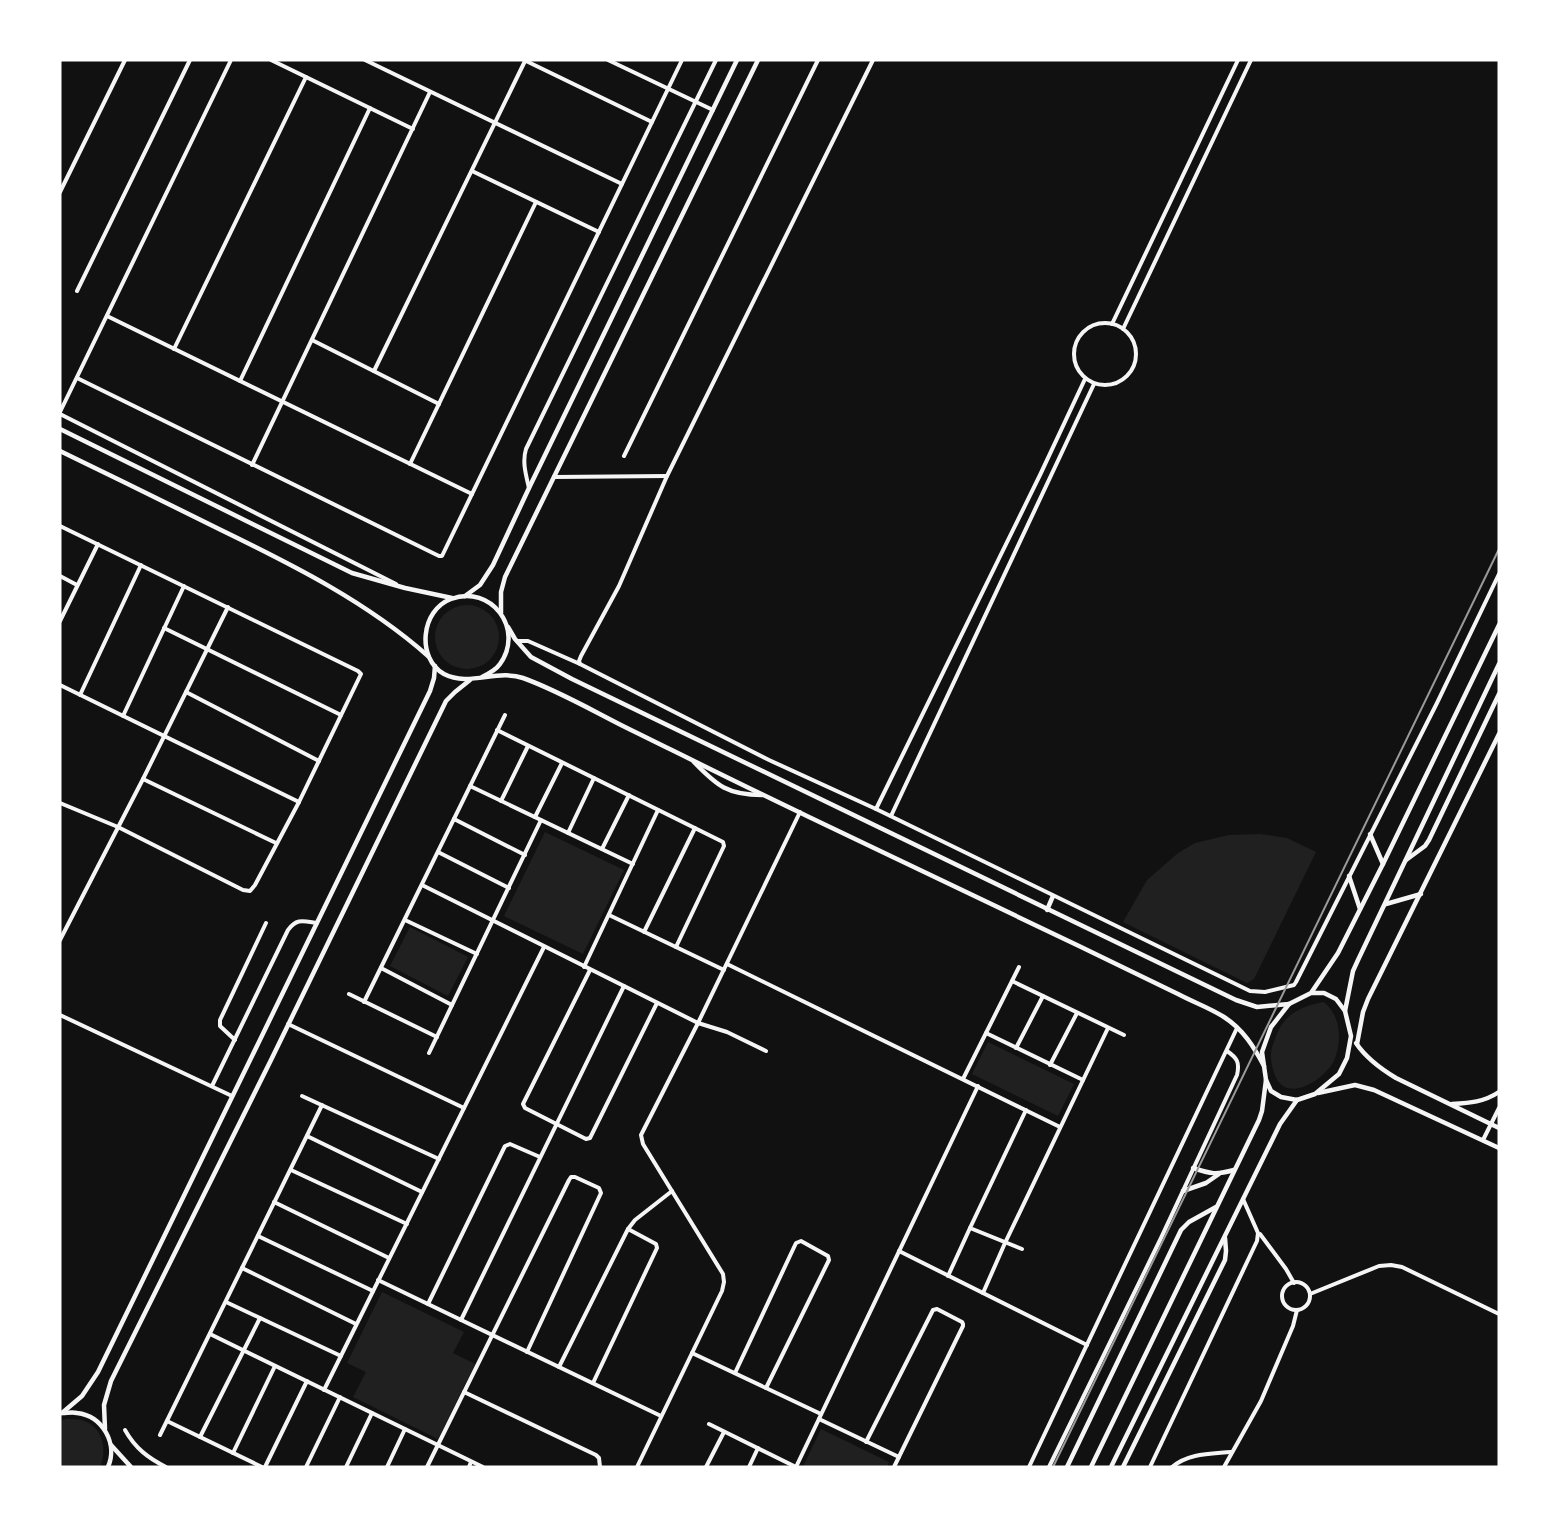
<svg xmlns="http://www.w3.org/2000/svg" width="1559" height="1527" font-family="Helvetica,sans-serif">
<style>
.green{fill:#202020}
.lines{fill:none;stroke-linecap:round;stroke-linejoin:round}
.minor{stroke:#f5f5f5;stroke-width:4}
.tertiary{stroke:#f5f5f5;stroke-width:4.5}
.rail{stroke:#9a9a9a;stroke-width:2}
</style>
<rect width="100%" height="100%" fill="#111"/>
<g class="green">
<circle cx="467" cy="637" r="32"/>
<polygon points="545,832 624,870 583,954 504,916"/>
<polygon points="1260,834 1287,838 1316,852 1254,979 1247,983 1123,922 1147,880 1178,853 1195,843 1229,835"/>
<polygon points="410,927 468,957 448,996 390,966"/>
<path d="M1324 1002C1334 1011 1338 1020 1339 1034 1339 1042 1338 1053 1334 1061 1324 1080 1285 1106 1274 1073 1269 1055 1270 1051 1277 1034 1285 1013 1303 1006 1324 1002Z"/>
<polygon points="988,1042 1074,1084 1058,1116 972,1074"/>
<polygon points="382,1292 464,1332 453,1353 475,1364 438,1439 353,1397 366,1372 347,1363"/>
<path d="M66 1419C71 1419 76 1419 81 1420 102 1425 108 1449 100 1467H60V1421Z"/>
<polygon points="821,1429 889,1462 887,1467 803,1467"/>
</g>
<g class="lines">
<g class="minor">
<polyline points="271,60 413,129"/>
<polyline points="365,60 622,184"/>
<polyline points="524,60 652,122"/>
<polyline points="608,60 713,110"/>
<polyline points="873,60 667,476 619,586 581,656 579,661 580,664 769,760 876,809 1250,991 1265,992 1294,985 1296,982 1437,703 1499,574"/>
<polyline points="472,171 599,232"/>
<polyline points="60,192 125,60"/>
<polyline points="77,291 190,60"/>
<polyline points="107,316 472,494"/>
<circle cx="1105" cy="354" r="31"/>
<polyline points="1112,324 1238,60"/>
<polyline points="1123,329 1251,60"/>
<polyline points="312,340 439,404"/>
<polyline points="174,349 306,77"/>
<polyline points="374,371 525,61"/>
<polyline points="77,378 439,556 442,556 682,60"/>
<polyline points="240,381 370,108"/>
<polyline points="60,412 231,60"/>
<polyline points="60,414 396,584"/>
<polyline points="624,456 818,60"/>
<polyline points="410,464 536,202"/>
<polyline points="252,465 430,92"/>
<polyline points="554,477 667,476"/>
<path d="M529 488C526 475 522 462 526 449L716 60"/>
<polyline points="60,526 358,671 361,674 299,802 255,885 250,891 243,890 118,827 60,803"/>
<polyline points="60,576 77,585"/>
<polyline points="60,621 98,544"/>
<polyline points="164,628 341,715"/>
<polyline points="517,641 528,641 580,664"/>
<polyline points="60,685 299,802"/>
<polyline points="186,692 319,761"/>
<polyline points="80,695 141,565"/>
<polyline points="123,716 184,586"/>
<polyline points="497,730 723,842 724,846 676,947"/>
<polyline points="143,779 276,843"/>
<polyline points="470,786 633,864"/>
<polyline points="501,801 528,746"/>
<polyline points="876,809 1040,475 1085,379"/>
<polyline points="891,816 1094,384"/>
<polyline points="535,817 562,763"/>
<polyline points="454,819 525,855"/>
<polyline points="568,833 594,778"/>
<polyline points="602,849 629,795"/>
<polyline points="438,852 509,888"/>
<polyline points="422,885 698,1023 727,1032 766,1051"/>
<polyline points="609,915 724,970"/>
<polyline points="405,920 477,954"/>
<polyline points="644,932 695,828"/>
<polyline points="60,940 143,779 228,607"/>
<polyline points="727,964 1060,1127"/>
<polyline points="584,967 658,810"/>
<polyline points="381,968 452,1005"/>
<polyline points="590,970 523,1104 525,1108 586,1139 590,1138 657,1003"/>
<polyline points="1012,981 1124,1035"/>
<polyline points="349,994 437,1037"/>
<polyline points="364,1002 505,715"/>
<polyline points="60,1015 232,1096"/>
<polyline points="288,1024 464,1108"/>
<polyline points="986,1033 1083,1080"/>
<polyline points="235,1040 220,1026 220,1020 266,923"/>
<polyline points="1016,1048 1043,996"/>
<polyline points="429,1053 541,820"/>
<polyline points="1050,1065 1077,1013"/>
<polyline points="963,1079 1019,967"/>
<path d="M212 1086 288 930C297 918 303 921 317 923"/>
<polyline points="302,1096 439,1159"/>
<polyline points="307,1136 422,1192"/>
<polyline points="1483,1140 1499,1108"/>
<polyline points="291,1170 407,1224"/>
<polyline points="274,1202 389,1258"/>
<polyline points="1260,1234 1286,1269 1294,1283"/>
<polyline points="258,1236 373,1291"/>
<polyline points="1022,1249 970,1228 1026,1110"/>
<polyline points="899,1251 1087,1345"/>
<polyline points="242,1268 356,1324"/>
<polyline points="948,1276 970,1228"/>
<polyline points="378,1280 661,1416"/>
<circle cx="1296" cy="1296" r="14"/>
<polyline points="983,1293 1005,1243 1108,1028"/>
<polyline points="1310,1294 1379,1266 1391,1265 1402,1267 1499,1314"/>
<polyline points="226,1302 341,1356"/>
<polyline points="428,1304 505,1146 510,1144 540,1157"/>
<polyline points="461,1320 624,986"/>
<polyline points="210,1334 483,1467"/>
<polyline points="692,1353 821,1414"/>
<polyline points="559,1367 628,1229 635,1220 672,1191"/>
<polyline points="735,1373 796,1243 801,1241 828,1256 829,1260 766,1388"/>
<polyline points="593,1383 657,1248 656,1244 628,1229"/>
<polyline points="324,1390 544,947"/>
<polyline points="464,1392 596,1455 599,1458 600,1467"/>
<polyline points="819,1419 899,1457"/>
<polyline points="167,1421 262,1467"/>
<polyline points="709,1424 796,1467"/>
<path d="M125 1430C135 1448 148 1458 166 1467"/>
<polyline points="160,1435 322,1105"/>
<polyline points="200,1437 260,1318"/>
<polyline points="866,1442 933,1310 937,1309 962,1322 963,1324 963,1326 894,1467"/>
<polyline points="233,1453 275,1366"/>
<polyline points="265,1467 307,1381"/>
<polyline points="306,1467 340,1397"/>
<polyline points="346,1467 372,1413"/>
<polyline points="387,1467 405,1429"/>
<polyline points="427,1467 569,1180 571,1177 575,1177 599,1188 601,1193 527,1352"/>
<polyline points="469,1467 471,1462"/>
<polyline points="637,1467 722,1291 724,1282 723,1274 643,1144 641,1135 698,1023 800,812"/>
<polyline points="706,1467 724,1432"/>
<polyline points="749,1467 758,1448"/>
<polyline points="796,1467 978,1086"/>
<polyline points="1029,1467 1237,1028"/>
<path d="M1049 1467 1161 1238 1237 1075C1240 1062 1237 1058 1227 1051"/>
<polyline points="1150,1467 1257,1241 1258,1233 1243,1199"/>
<path d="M1172 1467C1189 1453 1210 1454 1231 1452"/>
<polyline points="1224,1467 1261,1401 1293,1326 1297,1310"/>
</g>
<g class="tertiary">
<polyline points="60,429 352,573 405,588 452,598"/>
<path d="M60 451C114 477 167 503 221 530 293 565 367 602 428 656"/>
<polyline points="465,596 480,585 493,565 529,488 737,60"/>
<polyline points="501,613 501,592 505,577 758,60"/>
<polyline points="508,627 515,639 531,657 572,679 1236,1000 1257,1007 1289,1004"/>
<path d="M482 677C488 674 496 670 500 664 525 629 491 584 451 599 421 610 416 658 444 674 469 687 497 669 523 678 559 691 593 711 627 728 688 758 748 788 809 817 899 860 989 903 1079 946 1112 962 1145 978 1178 994 1193 1002 1210 1008 1224 1017 1243 1029 1254 1047 1264 1066"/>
<path d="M694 762C717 786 728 795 762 795"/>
<polyline points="1370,834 1383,864"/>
<polyline points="1406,860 1425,846 1429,840 1499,694"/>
<polyline points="1349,876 1360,909"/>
<polyline points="1386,904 1421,894"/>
<polyline points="1047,910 1053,896"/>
<polyline points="1311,993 1324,993 1336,999 1345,1011 1351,1036 1347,1058 1339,1074 1315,1094 1297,1100 1281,1097 1271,1091 1266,1080 1262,1052 1271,1027 1289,1004 1311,993 1338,953 1383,864 1499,625"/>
<polyline points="1345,1011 1353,971 1358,960 1499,664"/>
<path d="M1356 1043C1366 1058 1381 1069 1396 1078L1499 1128"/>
<polyline points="1357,1044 1363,1012 1368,999 1499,734"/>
<polyline points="1318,1093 1355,1085 1374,1090 1499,1148"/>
<path d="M1452 1104C1470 1103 1484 1102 1499 1092"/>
<path d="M1193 1168C1211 1174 1216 1175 1234 1170"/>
<polyline points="1183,1191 1206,1183 1219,1174"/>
<polyline points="62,1413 82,1396 98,1372 430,691 434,678 435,666"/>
<path d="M63 1413C67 1413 73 1412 77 1413 103 1416 118 1444 108 1467"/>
<polyline points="105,1429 104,1405 111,1381 271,1060 446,701 455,692 470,680"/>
<polyline points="111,1445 131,1467"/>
<polyline points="1067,1467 1181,1230 1189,1222 1216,1207"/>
<polyline points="1091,1467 1259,1120 1262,1111 1266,1080"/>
<polyline points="1111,1467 1280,1124 1297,1100"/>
<polyline points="1123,1467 1225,1260 1226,1251 1225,1238"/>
</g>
<polyline class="rail" points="1053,1467 1499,549"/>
</g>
<rect width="1559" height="1527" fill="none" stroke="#ffffff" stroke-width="123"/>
</svg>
